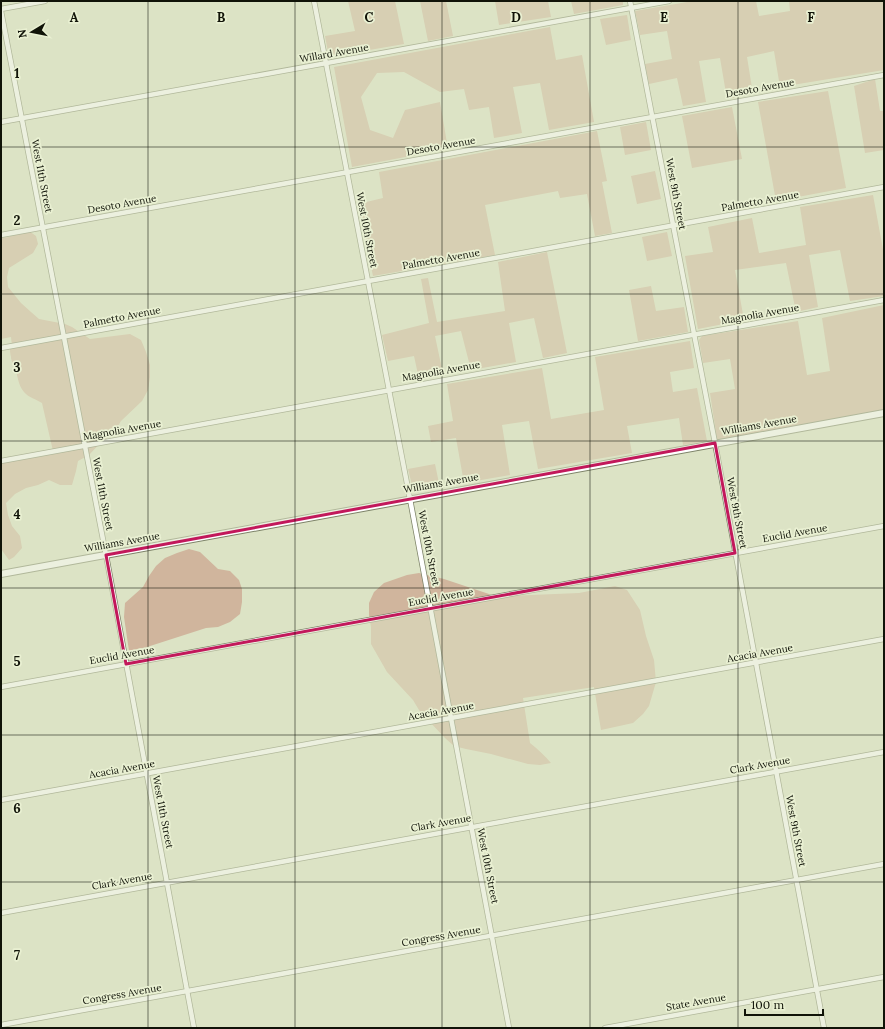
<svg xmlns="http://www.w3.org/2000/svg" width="885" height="1029" font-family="Lora,serif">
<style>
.green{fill:#d0b59d}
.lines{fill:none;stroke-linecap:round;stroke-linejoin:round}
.minor-casing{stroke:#7d8368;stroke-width:6}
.tertiary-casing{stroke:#7d8368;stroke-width:8}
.minor{stroke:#fff;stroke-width:4.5}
.tertiary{stroke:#fff;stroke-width:6}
.marked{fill:none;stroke:#c2185b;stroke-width:3;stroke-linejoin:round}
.grid{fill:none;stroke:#101308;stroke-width:1;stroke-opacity:0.55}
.labels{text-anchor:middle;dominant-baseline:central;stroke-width:3.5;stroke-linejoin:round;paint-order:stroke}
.street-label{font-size:10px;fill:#101308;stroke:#e9f0d2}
.grid-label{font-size:13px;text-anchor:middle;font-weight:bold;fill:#101308;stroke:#e9f0d2;stroke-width:3.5;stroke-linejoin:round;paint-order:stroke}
</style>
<rect width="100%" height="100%" fill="#dce3c5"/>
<g class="green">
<polygon points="348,1 395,1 404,44 329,57 325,36 355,31"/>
<polygon points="420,1 446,1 453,36 428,41"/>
<polygon points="495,1 548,1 551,17 499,25"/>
<polygon points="571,1 623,1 623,5 574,14"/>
<polygon points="693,1 756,1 759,16 790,11 789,1 884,1 884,70 780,87 774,51 747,57 753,94 727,99 720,58 699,61 706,102 683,106 677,78 649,84 645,64 672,59 667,31 640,35 635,11"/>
<polygon points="627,15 631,40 606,45 600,19"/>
<polygon points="550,27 556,60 582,55 594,122 549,130 540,83 513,87 522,133 494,138 489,107 469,110 464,89 440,92 404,72 377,73 361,97 370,130 393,138 405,110 440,102 448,149 352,167 334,67"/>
<polygon points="875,79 880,111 884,111 884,150 865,153 854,86"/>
<polygon points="828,91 846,188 776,201 758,102"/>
<polygon points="732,107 742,159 692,168 682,116"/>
<polygon points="646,122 651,150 625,155 620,127"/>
<polygon points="597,131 607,181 602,182 612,233 595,236 587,194 560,198 558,191 485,205 495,255 373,276 358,204 383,198 379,172"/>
<polygon points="655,171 661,199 637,204 631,176"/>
<polygon points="873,195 884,255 884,296 850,301 840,250 809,255 818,307 796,312 786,263 735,270 744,320 698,329 685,256 713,252 708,227 752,218 759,253 806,245 800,207"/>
<path d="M29 231 36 236 38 244 33 253 9 268 7 277 8 287 21 303 31 312 39 319 65 324 72 327 90 339 130 334 141 340 146 352 150 365V377L148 390 142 401 121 421 112 436 103 440 89 455 78 461 76 471 72 485H60L49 480 38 485 26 488 15 494 6 503 8 515 12 526 20 536 22 548 14 557 9 560 1 549V454L2 460 53 451 42 403C36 399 29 398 24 392 18 385 18 376 15 368 14 365 11 361 11 357 10 354 10 350 10 347L12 346 11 337 1 339V238L9 237 14 234Z"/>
<polygon points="667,232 672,256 647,261 642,237"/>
<polygon points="547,252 567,353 543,358 534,318 509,323 516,362 471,370 461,331 435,336 443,374 419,379 414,356 388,361 382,335 429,323 421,279 428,278 437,322 505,311 498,262"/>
<polygon points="651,286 656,311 684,307 688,332 638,341 629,290"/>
<polygon points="884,305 884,410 717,440 710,393 735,389 730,359 703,363 699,340 702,336 798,321 807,375 830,371 822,318"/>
<polygon points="690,341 694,368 670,372 673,392 697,388 707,441 683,445 679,418 627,426 632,453 538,469 529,421 502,425 510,475 464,483 456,438 431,442 428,426 453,421 447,384 542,368 551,419 604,410 595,357"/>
<polygon points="435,464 440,488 414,493 408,469"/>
<polygon points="189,549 200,552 218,569 230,571 239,580 242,589 242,602 240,614 230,622 218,627 206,628 147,647 129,651 124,617 125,603 143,587 149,576 156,566 165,558 177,553"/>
<path d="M419 573 444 579 492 595 505 596 579 593 615 586 627 590 640 610 646 636 654 660 656 682 649 706 643 714 633 723 601 730 594 687 523 698 530 743C538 749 545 756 551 763L540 765 528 764 491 754 466 749 454 746 445 738 428 720 419 710 413 700 387 672 371 644V627L369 615V603L374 592 384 583 407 575Z"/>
</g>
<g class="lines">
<defs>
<g id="minor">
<polyline points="314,1 410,499 509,1028"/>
<polyline points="630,1 715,443 824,1028"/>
<polyline points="1,9 45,1"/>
<polyline points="1,11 106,555 194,1028"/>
<polyline points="1,122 669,1"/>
<polyline points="1,235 884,75"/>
<polyline points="1,348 884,187"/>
<polyline points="1,461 884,300"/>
<polyline points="1,687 884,526"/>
<polyline points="1,800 884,639"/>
<polyline points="1,913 884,752"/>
<polyline points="1,1025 884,864"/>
<polyline points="605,1028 884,977"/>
</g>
<polyline id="tertiary" points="1,574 884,413"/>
</defs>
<use href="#minor" class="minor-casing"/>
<use href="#tertiary" class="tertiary-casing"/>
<use href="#minor" class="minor"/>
<use href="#tertiary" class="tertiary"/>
</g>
<path d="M0 0H885V1029H0ZM715 443 735 553 126 664 106 555Z" fill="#dce3c5" fill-opacity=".55" fill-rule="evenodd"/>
<path class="marked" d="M715 443 735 553 126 664 106 555Z"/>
<path class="grid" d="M148 1V1028M295 1V1028M442 1V1028M590 1V1028M738 1V1028M1 147H884M1 294H884M1 441H884M1 588H884M1 735H884M1 882H884"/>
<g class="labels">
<g class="street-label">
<text transform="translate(334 53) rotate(-10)">Willard Avenue</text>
<text transform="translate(760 88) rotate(-10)">Desoto Avenue</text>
<text transform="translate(441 146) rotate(-10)">Desoto Avenue</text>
<text transform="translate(42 176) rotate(79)">West 11th Street</text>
<text transform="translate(676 194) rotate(79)">West 9th Street</text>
<text transform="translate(760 201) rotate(-10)">Palmetto Avenue</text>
<text transform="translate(122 204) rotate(-10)">Desoto Avenue</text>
<text transform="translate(367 230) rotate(79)">West 10th Street</text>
<text transform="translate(441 259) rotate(-10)">Palmetto Avenue</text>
<text transform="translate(760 314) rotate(-10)">Magnolia Avenue</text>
<text transform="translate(122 317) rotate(-11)">Palmetto Avenue</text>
<text transform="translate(441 371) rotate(-10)">Magnolia Avenue</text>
<text transform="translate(759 425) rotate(-10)">Williams Avenue</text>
<text transform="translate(122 430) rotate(-10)">Magnolia Avenue</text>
<text transform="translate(441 483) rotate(-10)">Williams Avenue</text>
<text transform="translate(103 494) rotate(79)">West 11th Street</text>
<text transform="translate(737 513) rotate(79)">West 9th Street</text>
<text transform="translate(795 533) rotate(-10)">Euclid Avenue</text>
<text transform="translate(122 542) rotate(-10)">Williams Avenue</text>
<text transform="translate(429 548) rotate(79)">West 10th Street</text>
<text transform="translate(441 597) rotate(-10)">Euclid Avenue</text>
<text transform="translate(760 653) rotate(-10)">Acacia Avenue</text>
<text transform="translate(122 655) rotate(-10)">Euclid Avenue</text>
<text transform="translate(441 711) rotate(-10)">Acacia Avenue</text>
<text transform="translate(760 765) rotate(-10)">Clark Avenue</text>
<text transform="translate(122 769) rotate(-10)">Acacia Avenue</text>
<text transform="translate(163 812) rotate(79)">West 11th Street</text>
<text transform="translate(441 823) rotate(-10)">Clark Avenue</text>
<text transform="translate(796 831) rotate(79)">West 9th Street</text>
<text transform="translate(488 866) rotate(79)">West 10th Street</text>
<text transform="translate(122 881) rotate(-10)">Clark Avenue</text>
<text transform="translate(441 936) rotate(-10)">Congress Avenue</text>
<text transform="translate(122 994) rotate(-10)">Congress Avenue</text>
<text transform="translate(696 1002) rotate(-10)">State Avenue</text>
</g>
</g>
<g class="grid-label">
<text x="74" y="22">A</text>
<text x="221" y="22">B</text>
<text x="369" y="22">C</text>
<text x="516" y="22">D</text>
<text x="664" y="22">E</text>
<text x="811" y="22">F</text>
<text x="17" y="78">1</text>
<text x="17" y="225">2</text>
<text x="17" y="372">3</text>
<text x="17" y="519">4</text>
<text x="17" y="666">5</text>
<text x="17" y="813">6</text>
<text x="17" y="960">7</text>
</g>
<rect width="885" height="1029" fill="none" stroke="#101308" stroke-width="4"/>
<g transform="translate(32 32) rotate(260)" stroke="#e9f0d2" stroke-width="3" paint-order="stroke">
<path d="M0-3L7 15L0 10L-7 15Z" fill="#101308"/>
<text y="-6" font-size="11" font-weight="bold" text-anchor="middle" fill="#101308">N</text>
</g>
<path d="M745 1009v6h78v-6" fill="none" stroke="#101308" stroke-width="2"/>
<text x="751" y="1009" font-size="12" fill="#101308" stroke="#e9f0d2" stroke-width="3" paint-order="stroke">100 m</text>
</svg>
